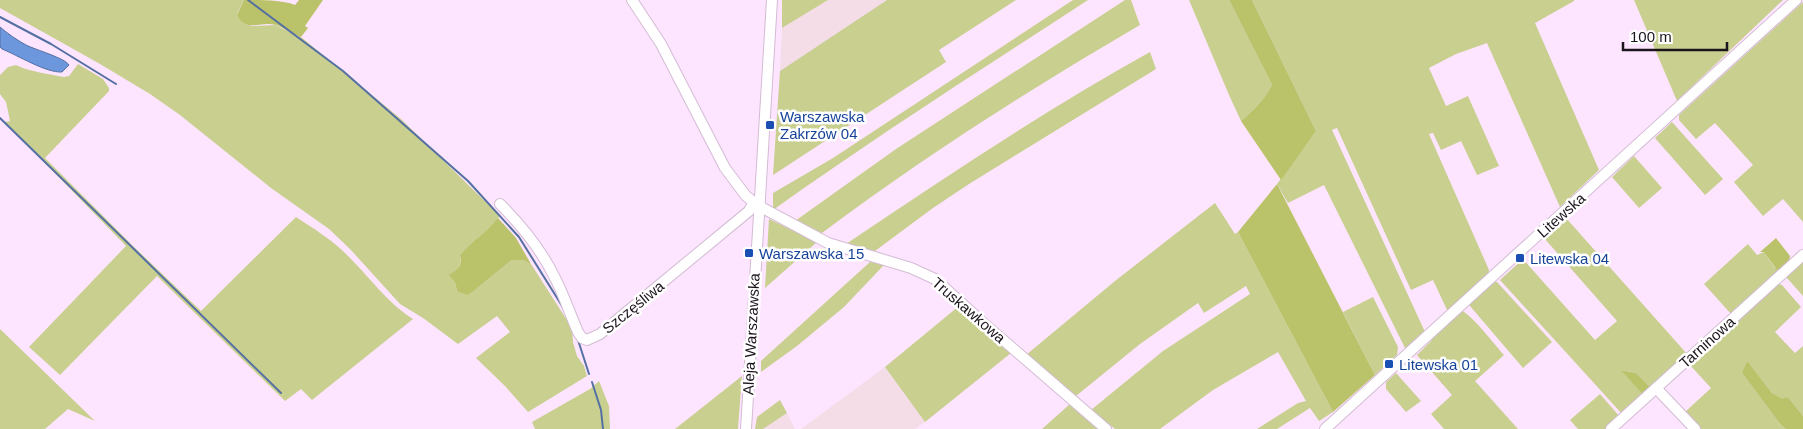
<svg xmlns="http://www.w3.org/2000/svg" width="1803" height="429" font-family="Helvetica,sans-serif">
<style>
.commercial{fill:#f5dde8}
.green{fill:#c8cf8f}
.forest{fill:#bac36a}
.water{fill:#6d97dc;stroke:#5570a2}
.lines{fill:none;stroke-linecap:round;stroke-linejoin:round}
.stream{stroke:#5570a2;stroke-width:2}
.minor-casing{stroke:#d3bbd4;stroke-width:12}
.minor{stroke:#fff;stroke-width:10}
.transit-dot{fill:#1a4fb4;stroke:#fff;stroke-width:2}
.labels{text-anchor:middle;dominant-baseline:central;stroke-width:5;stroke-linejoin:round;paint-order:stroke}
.transit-label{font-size:15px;fill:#164399;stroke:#fff;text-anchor:start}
.street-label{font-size:15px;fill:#1c141c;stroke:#fff}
</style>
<rect width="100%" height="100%" fill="#fee5ff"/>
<g class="commercial">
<polygon points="828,0 887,0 780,71 782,28"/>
<polygon points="885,367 925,422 915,429 801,429"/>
<polygon points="787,413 795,429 763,429"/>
</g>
<g class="green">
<path d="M0 0H244L237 14 251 26 275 25 301 37 401 119 500 216C489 231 473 240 460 255 462 269 452 274 457 291L475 290 512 260H522L531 264 572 328 573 342 577 356 584 366 587 376 528 412 505 386 476 358 510 332 497 316 458 344 423 318 400 304 350 249 329 229 271 188 180 115 150 94 100 64 0 8Z"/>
<polygon points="782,0 828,0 782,28"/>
<polygon points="887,0 1016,0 939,50 946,62 773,175 780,71"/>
<path d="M1073 0H1088C982 69 875 137 773 210V193L833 158Z"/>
<path d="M1125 0H1131L1140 25C1030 89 924 157 822 233L795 221 896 149Z"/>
<path d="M1189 0H1229L1272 85C1264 100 1254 110 1241 121L1229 95Z"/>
<polygon points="1252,0 1574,0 1574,1 1535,23 1599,170 1560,207 1487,43 1456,54 1429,68 1446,106 1468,96 1499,166 1477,175 1461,141 1441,150 1433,133 1429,134 1489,270 1488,275 1448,312 1433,280 1411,290 1337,128 1332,130 1425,332 1408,348 1405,348 1324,185 1288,203 1277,184 1316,131"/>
<polygon points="1634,0 1783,0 1677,101"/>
<polygon points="1803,2 1803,222 1783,199 1763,216 1734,182 1753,165 1715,123 1696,139 1679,120 1679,115"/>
<path d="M1150 52 1156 69 969 184 933 208 875 251 846 244C946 177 1045 110 1150 52Z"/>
<path d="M78 64 103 79 109 88V91L45 158 133 246 201 311 296 217C313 228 332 240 346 254 369 276 386 302 413 319L312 400 301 389 285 401 157 276 60 375 29 347 126 246 5 122 10 121 6 102 0 94V75L8 67 16 65C31 72 48 74 64 77L69 76Z"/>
<polygon points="1672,122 1723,179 1705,195 1655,138"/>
<polygon points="1634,156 1662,188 1639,208 1612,177"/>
<polygon points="1215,203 1235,234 1238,232 1333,412 1319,421 1310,408 1277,429 1257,429 1298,403 1306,401 1278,352 1213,390 1160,429 1115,429 1091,410 1163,351 1250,294 1246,286 1204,313 1198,303 1140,344 1076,396 1026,355 1115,281"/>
<polygon points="1566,218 1688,355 1651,388 1636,373 1622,370 1644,396 1623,415 1500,280 1523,259 1595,340 1617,321 1544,238"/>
<polygon points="769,219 817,242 765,288"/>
<polygon points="1748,244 1757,255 1764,252 1775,268 1789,263 1732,315 1704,284"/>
<polygon points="1803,258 1803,296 1787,278 1786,273"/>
<polygon points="870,262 884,265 844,307 797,346 761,372 761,361"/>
<polygon points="1493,282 1497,282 1552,342 1523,368 1470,306 1470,303"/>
<polygon points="1775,283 1782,285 1801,307 1775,332 1795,353 1803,346 1803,416 1788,397 1782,400 1772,393 1749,363 1742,373 1780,424 1786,429 1700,429 1685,412 1711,388 1689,364"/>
<polygon points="1373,297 1398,347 1397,355 1375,375 1343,312"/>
<polygon points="959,306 1011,353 925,422 885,367"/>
<path d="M1462 311C1472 315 1495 345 1504 355L1475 381 1518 429H1444L1431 414 1452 395 1417 355 1432 340 1431 338Z"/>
<polygon points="0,329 95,421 68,409 45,429 0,429"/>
<polygon points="1396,373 1421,401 1406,412 1386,389 1386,382"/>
<polygon points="742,376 738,429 675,429"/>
<polygon points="599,381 609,406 610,429 535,429 532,422 590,389"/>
<polygon points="1600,394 1620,417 1608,429 1578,429 1570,420"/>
<polygon points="780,400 787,413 763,429 755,429 757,417"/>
<polygon points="1070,404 1099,429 1042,429"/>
</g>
<g class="forest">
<path d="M244 0C259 0 283 0 295 5L299 0H323L305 26 308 28 301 37C293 34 284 28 276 25 260 21 247 33 237 15Z"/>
<path d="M1229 0H1252L1316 131 1281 180 1241 121C1254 110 1264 100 1272 85Z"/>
<polygon points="1277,184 1375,375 1333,412 1238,232"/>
<path d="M498 218 516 238 531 264 522 260H512L475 290 467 295 457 291 455 282 449 275C459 269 462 265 460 255 472 241 487 232 498 218Z"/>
<polygon points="1776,238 1790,256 1789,263 1777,270 1764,252 1760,252"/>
<polygon points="1747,362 1749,363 1772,393 1782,399 1788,397 1803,416 1803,429 1786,429 1780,424 1742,373"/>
<polygon points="1621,370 1636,373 1651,388 1644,396"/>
</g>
<path class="water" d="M0 27C8 34 17 40 26 45 36 50 65 58 69 65L62 72C46 73 17 55 2 49L0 47Z"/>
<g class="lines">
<g class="stream">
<polyline points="248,0 343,71 468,181 519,237 564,309"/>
<polyline points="0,17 51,44 116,84"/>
<polyline points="0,118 281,393"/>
<polyline points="578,340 589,374"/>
<polyline points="592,382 601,410 603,429"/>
</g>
<defs>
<g id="minor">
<polyline points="632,0 661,44 725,168 746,196 759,206 828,243 911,268 935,279 980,320 1106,429"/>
<path d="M500 204C521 225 542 251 555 278 564 295 570 314 578 332L582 338 587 340 600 334 749 211 754 202"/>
<polyline points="1656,388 1695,429"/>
<polyline points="746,429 772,0"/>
<polyline points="1325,429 1796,0"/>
<polyline points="1611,429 1803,255"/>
</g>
</defs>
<use href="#minor" class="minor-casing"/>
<use href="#minor" class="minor"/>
</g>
<g class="transit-dot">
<rect x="765" y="120" width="10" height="10" rx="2.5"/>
<rect x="744" y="248" width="10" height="10" rx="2.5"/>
<rect x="1515" y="253" width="10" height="10" rx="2.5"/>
<rect x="1384" y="359" width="10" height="10" rx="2.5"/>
</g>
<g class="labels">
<g class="transit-label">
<text x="780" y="116">Warszawska<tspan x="780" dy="17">Zakrzów 04</tspan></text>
<text x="759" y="253">Warszawska 15</text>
<text x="1530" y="258">Litewska 04</text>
<text x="1399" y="364">Litewska 01</text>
</g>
<g class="street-label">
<text transform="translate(1561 215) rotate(-42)">Litewska</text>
<text transform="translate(633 307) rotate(-39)">Szczęśliwa</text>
<text transform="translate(969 310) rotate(41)">Truskawkowa</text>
<text transform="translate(751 334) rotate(-87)">Aleja Warszawska</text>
<text transform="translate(1707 342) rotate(-42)">Tarninowa</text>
</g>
</g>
<path d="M1623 42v8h104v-8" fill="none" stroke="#1c141c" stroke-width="2.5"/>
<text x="1630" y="42" font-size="15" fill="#1c141c" stroke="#ffffff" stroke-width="4" paint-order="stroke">100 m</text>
</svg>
